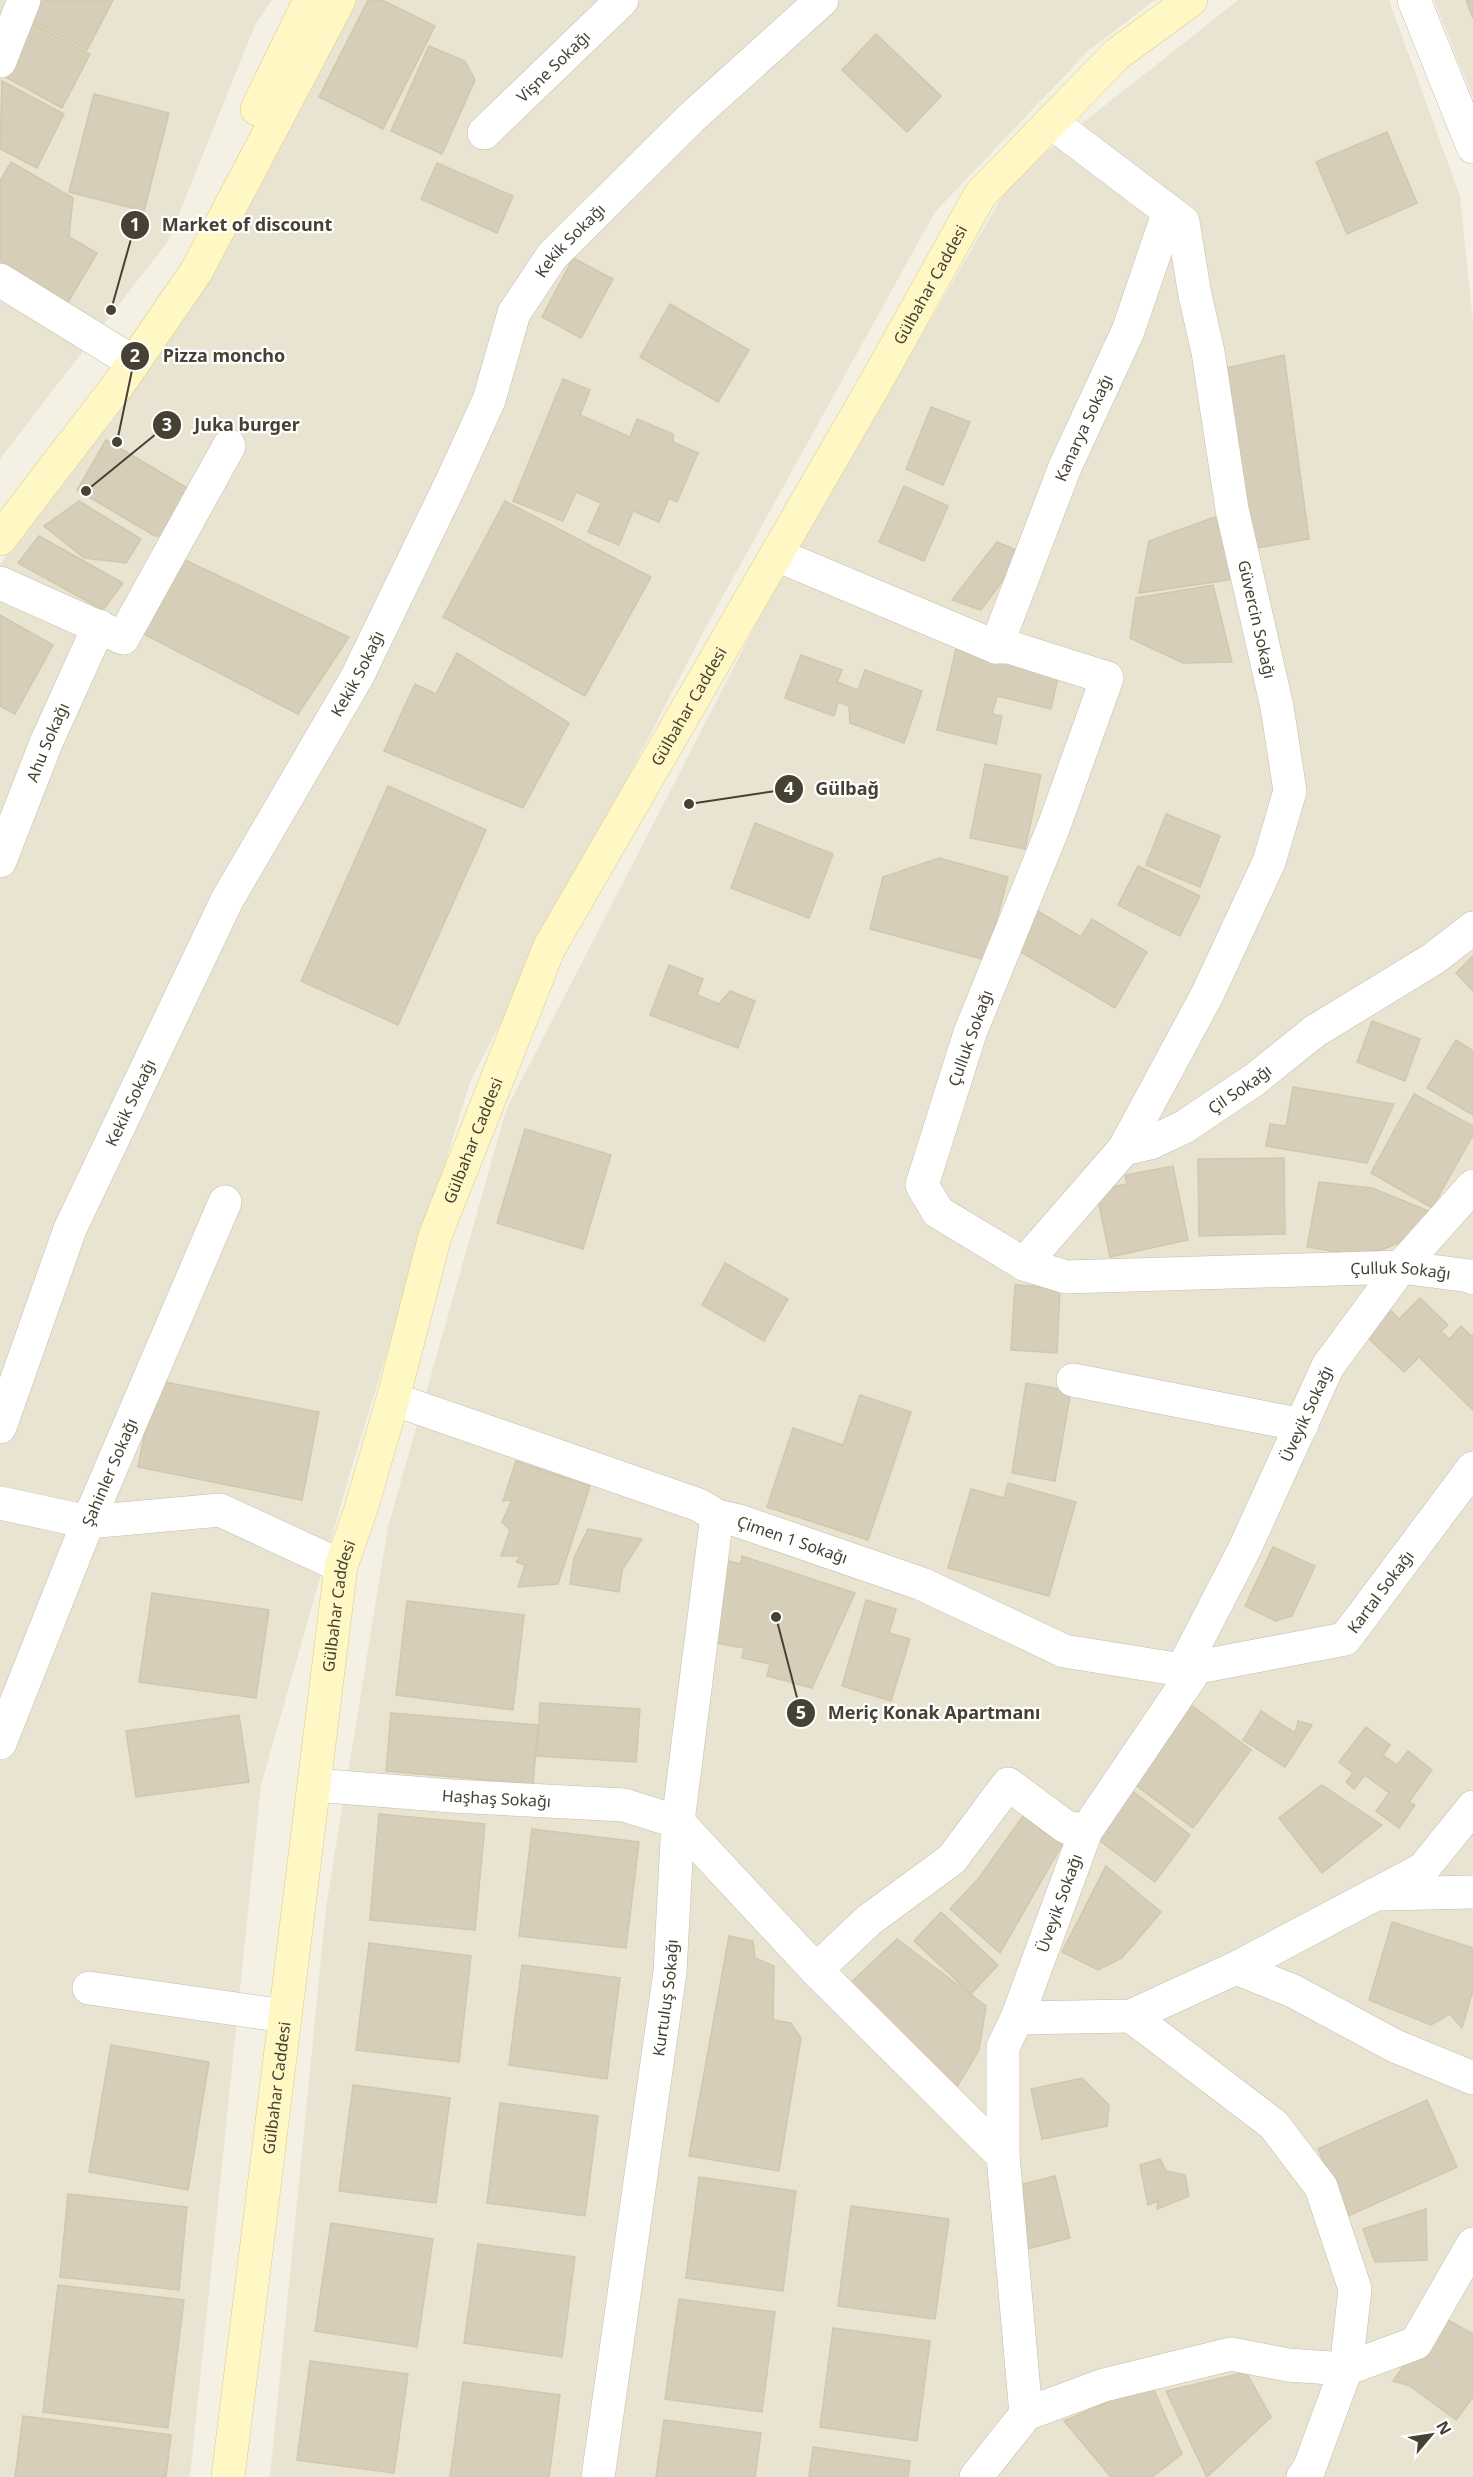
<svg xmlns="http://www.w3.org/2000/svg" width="1473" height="2477" font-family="'Noto Sans',sans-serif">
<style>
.residential{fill:#e9e4d2}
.building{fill:#d7ceb9;stroke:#d2c7ab;stroke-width:1.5}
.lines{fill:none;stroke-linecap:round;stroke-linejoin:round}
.street-casing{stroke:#c3bda9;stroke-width:34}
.secondary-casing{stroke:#d8cd8f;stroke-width:34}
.street{stroke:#fff;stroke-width:33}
.secondary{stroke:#fff7c4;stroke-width:33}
.labels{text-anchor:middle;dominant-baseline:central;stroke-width:4.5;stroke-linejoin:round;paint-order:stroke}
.street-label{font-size:16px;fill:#474133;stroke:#fff}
.leader{fill:none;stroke:#474133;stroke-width:2}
.callout-dot{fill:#474133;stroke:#fff;stroke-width:2}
.mark-label{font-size:18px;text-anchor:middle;font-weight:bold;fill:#fff}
.callout-label{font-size:18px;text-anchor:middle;font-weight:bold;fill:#474133;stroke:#fff;stroke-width:4.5;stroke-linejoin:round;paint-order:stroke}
</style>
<rect width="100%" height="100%" fill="#f4f1e4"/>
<g class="residential">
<polygon points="0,0 272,0 256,23 168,241 0,459"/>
<polygon points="351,0 1155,0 1089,50 935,212 706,627 470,1082 350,1473 261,1785 190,2477 0,2477 0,565 38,508"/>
<polygon points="1238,0 1389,0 1460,196 1473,322 1473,2477 270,2477 326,1907 388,1527 506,1110 773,591 1013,178"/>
<polygon points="1434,0 1473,0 1473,98"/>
</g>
<g class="building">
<polygon points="33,0 113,0 87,50 25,17"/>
<polygon points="368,0 382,0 435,26 383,129 319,97"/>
<polygon points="1466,0 1473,0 1473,18"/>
<polygon points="28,21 90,54 62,108 0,74"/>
<polygon points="876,34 941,96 907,132 842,70"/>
<polygon points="429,46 465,61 475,80 442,154 391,131"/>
<polygon points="2,81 64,114 37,168 0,149"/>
<polygon points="94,94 169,113 144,211 69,192"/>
<polygon points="1387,132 1417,203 1347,234 1316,162"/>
<polygon points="11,162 73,198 69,237 97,253 67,304 0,265 0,181"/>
<polygon points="437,163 513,196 497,233 421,199"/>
<polygon points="573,258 613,279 581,338 542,317"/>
<polygon points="670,304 749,350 718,402 640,357"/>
<polygon points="1284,355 1309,539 1251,549 1222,369"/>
<polygon points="563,379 590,390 580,415 630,437 637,419 673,434 673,442 698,453 677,502 669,498 659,522 633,511 619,545 588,532 601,503 576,492 563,521 513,501"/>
<polygon points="931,407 970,422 943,485 906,469"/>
<polygon points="106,440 194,492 169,536 155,536 77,490"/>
<polygon points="904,486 948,506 924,561 879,542"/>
<polygon points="79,501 141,539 126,563 84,558 44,526"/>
<polygon points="505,501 651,577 585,696 443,617"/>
<polygon points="1215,517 1236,579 1139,593 1149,541"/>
<polygon points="39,536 123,583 103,610 18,563"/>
<polygon points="997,542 1023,553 981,610 952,600"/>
<polygon points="174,555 349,637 298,714 134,629"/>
<polygon points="1213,585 1232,662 1183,663 1130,638 1136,598"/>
<polygon points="0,615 53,645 15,714 0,706"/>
<polygon points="956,649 1059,673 1051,709 997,696 992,714 1002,716 996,744 937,730"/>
<polygon points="457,653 569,723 523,808 384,751 415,684 436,694"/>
<polygon points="801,655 842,670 837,682 858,690 865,670 922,691 904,743 850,723 849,706 838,702 834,716 785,698"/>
<polygon points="985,764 1041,775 1025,849 970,838"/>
<polygon points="388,786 486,830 398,1025 301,981"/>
<polygon points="1166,814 1220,836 1200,887 1146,865"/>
<polygon points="755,823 833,854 809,918 731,888"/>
<polygon points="939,858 1008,877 986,960 870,929 883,877"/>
<polygon points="1138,866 1200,896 1180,936 1118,905"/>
<polygon points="1036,910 1081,937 1092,919 1147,952 1115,1008 1014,948"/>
<polygon points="1473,956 1473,991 1456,973"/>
<polygon points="669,965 703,979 697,995 719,1004 730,991 755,1001 738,1048 650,1015"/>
<polygon points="1372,1021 1420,1039 1405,1081 1357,1062"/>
<polygon points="1456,1040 1473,1051 1473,1115 1427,1088"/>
<polygon points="1293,1087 1394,1104 1367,1163 1266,1146 1270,1124 1286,1126"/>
<polygon points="1414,1094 1473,1126 1473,1135 1432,1208 1371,1173"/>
<polygon points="525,1129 611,1155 583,1249 497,1223"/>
<polygon points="1284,1158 1285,1234 1199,1236 1198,1159"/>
<polygon points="1173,1166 1188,1240 1110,1257 1096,1190 1127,1184 1125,1175"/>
<polygon points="1319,1182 1372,1188 1436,1214 1399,1243 1381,1250 1349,1254 1307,1247"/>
<polygon points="725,1263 788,1299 764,1341 702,1305"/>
<polygon points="1015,1285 1060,1288 1057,1353 1011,1350"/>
<polygon points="1420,1298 1448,1325 1441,1331 1449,1339 1461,1326 1471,1336 1473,1335 1473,1410 1419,1357 1404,1372 1365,1335 1390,1310 1399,1319"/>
<polygon points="155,1380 319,1412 302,1500 138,1467"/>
<polygon points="1026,1383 1071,1391 1055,1481 1012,1473"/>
<polygon points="860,1395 911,1412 868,1540 767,1507 793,1428 843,1445"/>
<polygon points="516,1461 590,1486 558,1584 518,1587 525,1565 516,1562 521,1556 501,1556 510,1530 502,1522 512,1500 503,1501"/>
<polygon points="1008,1483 1076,1502 1049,1596 948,1568 971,1489 1004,1498"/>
<polygon points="588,1529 642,1539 622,1570 619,1592 570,1584 574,1558"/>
<polygon points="1273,1547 1315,1566 1292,1616 1276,1621 1245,1606"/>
<polygon points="742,1556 855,1593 812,1688 767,1676 770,1664 742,1658 744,1648 704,1641 728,1561 741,1564"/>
<polygon points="152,1593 269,1610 256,1698 139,1682"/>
<polygon points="866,1600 896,1609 889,1633 910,1639 891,1701 842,1686"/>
<polygon points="407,1601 524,1615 513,1710 396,1695"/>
<polygon points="1187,1702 1251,1750 1193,1828 1129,1780"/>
<polygon points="540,1703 640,1709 636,1762 537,1756"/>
<polygon points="1261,1711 1295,1733 1298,1721 1312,1725 1285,1767 1243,1740"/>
<polygon points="391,1713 538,1725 533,1784 386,1771"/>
<polygon points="239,1715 249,1782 136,1797 126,1731"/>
<polygon points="1366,1727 1390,1745 1383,1755 1397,1765 1408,1751 1432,1770 1409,1802 1415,1805 1399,1828 1376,1811 1389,1793 1365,1775 1354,1789 1346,1782 1353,1773 1339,1762"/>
<polygon points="1322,1785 1382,1825 1322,1873 1279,1818"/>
<polygon points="1131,1790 1190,1835 1155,1882 1095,1837"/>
<polygon points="379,1814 485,1824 475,1930 370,1920"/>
<polygon points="1023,1816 1062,1845 1000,1953 950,1909 979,1878"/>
<polygon points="532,1829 639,1842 626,1948 519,1936"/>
<polygon points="1106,1866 1161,1912 1122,1958 1098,1970 1062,1952"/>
<polygon points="941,1912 998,1965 971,1994 914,1941"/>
<polygon points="1392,1922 1473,1948 1473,1990 1462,2028 1450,2014 1431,2025 1369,2000"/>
<polygon points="729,1936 753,1941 755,1958 774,1966 773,2020 791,2023 801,2038 779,2171 689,2156"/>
<polygon points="897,1939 986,2006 979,2050 952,2095 844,1989"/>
<polygon points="369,1943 471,1956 459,2062 356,2050"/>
<polygon points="522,1965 620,1978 607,2079 509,2065"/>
<polygon points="111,2045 209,2062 188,2190 89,2172"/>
<polygon points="1082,2078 1109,2105 1107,2126 1042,2139 1031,2089"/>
<polygon points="353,2085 450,2098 436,2203 339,2191"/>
<polygon points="1427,2100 1457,2167 1348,2216 1318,2149"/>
<polygon points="500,2103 598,2116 585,2216 487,2203"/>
<polygon points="1160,2159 1166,2171 1185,2175 1189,2196 1157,2209 1158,2201 1148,2205 1140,2165"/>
<polygon points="1055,2176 1070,2238 1027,2249 1011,2187"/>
<polygon points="699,2177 796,2191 783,2291 686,2278"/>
<polygon points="68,2194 187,2207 179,2290 60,2277"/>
<polygon points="851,2206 949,2219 935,2319 838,2306"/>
<polygon points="1426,2209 1427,2260 1375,2262 1363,2229"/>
<polygon points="331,2223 433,2239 417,2347 315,2331"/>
<polygon points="478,2244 575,2257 562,2357 464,2343"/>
<polygon points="58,2285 184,2300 168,2428 43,2412"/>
<polygon points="679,2299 775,2312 762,2412 665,2399"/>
<polygon points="1439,2315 1473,2334 1473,2397 1456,2420 1410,2386 1393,2381"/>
<polygon points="833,2328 930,2341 917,2441 820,2427"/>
<polygon points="310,2361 408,2374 394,2473 297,2460"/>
<polygon points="1246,2372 1271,2417 1207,2477 1166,2391"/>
<polygon points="463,2382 560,2395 549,2477 450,2477"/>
<polygon points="1151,2383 1182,2454 1152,2477 1111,2477 1064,2421"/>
<polygon points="23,2416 171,2435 166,2477 15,2477"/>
<polygon points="664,2420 761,2433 755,2477 656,2477"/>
<polygon points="813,2447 910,2461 908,2477 809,2477"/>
</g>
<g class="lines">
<defs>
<g id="street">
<polyline points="1414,0 1473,147"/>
<polyline points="0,61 24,0"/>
<path id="s1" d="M1051 122 1183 222 1195 295 1208 352 1232 509 1277 707 1290 791 1269 862 1207 995 1124 1149"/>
<path id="s2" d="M484 133 622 0"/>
<polyline points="0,280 120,354"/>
<path id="s3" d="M777 555 996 647H1009L1107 678 1054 826 970 1033 922 1185 938 1212 1024 1264 1066 1277 1401 1267 1470 1276 1473 1278"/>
<polyline points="0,583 123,638 229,446"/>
<path id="s4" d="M996 647 1065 467 1128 331 1169 211"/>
<path id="s5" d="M0 861 46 743 99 626"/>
<path id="s6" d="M1024 1264 1124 1149 1150 1143 1184 1127 1254 1080 1315 1031 1433 959 1473 928"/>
<polyline points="1073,1380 1302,1425"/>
<path id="s7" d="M393 1399 699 1505 717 1516 739 1521 922 1584 1064 1651 1182 1670 1191 1676 1086 1831 1017 2018 1003 2047V2156"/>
<path id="s8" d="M0 1427 70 1229 227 900 357 677 452 481 489 400 514 313 552 256 691 118 822 0"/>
<polyline points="0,1503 88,1522 220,1510 341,1566"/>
<path id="s9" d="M1182 1670 1244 1550 1328 1366 1401 1267 1473 1186"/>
<path id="s10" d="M1182 1670 1345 1639 1473 1468"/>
<path id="s11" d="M0 1743 88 1522 225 1202"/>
<path id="s12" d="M314 1785 452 1796 624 1805 678 1822 816 1970 1003 2156 1026 2414 976 2477"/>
<polyline points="1473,1807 1423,1869 1236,1968 1293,1991 1395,2046 1473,2078"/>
<polyline points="1382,1894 1473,1892"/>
<polyline points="816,1970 869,1920 952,1859 1008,1784 1066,1827 1086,1831"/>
<polyline points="89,1988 285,2016"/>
<polyline points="1131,2016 1274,2125 1321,2187 1355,2289 1346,2369 1416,2343 1473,2244"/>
<polyline points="1017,2018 1131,2016 1236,1968"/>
<polyline points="1026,2414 1104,2385 1231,2354 1288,2365 1346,2369 1309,2469 1303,2477"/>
<path id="s13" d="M598 2477 670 1972 678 1822 717 1516"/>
</g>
<g id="secondary">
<polyline points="257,109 310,0"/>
<polyline points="0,539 121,381 196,272 339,0"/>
<path id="s14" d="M228 2477 341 1566 360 1512 393 1399 435 1236 549 948 876 382 980 195 1117 54 1191 0"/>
</g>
</defs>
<use href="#street" class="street-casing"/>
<use href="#secondary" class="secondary-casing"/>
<use href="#street" class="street"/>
<use href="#secondary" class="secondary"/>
</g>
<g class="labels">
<g class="street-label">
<text stroke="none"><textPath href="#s2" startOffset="96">Vişne Sokağı</textPath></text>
<text stroke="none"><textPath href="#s8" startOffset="1322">Kekik Sokağı</textPath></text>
<text stroke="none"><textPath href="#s14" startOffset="2336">Gülbahar Caddesi</textPath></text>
<text stroke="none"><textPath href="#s4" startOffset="236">Kanarya Sokağı</textPath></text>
<text stroke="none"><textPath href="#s1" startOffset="570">Güvercin Sokağı</textPath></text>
<text stroke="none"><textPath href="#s8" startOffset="836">Kekik Sokağı</textPath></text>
<text stroke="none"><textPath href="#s14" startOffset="1850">Gülbahar Caddesi</textPath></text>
<text stroke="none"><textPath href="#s5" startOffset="128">Ahu Sokağı</textPath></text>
<text transform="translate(970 1038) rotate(-70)">Çulluk Sokağı</text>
<text stroke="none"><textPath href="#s6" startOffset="284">Çil Sokağı</textPath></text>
<text stroke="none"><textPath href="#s8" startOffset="350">Kekik Sokağı</textPath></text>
<text stroke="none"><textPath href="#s14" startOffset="1364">Gülbahar Caddesi</textPath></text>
<text stroke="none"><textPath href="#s3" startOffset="1404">Çulluk Sokağı</textPath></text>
<text stroke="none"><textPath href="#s9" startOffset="285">Üveyik Sokağı</textPath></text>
<text stroke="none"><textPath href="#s11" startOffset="292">Şahinler Sokağı</textPath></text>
<text stroke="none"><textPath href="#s7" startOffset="424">Çimen 1 Sokağı</textPath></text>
<text stroke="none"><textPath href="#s10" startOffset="225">Kartal Sokağı</textPath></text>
<text stroke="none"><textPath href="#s14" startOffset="878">Gülbahar Caddesi</textPath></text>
<text stroke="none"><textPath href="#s12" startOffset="183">Haşhaş Sokağı</textPath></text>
<text transform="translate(1059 1903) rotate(-70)">Üveyik Sokağı</text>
<text stroke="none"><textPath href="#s13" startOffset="484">Kurtuluş Sokağı</textPath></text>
<text stroke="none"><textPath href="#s14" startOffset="392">Gülbahar Caddesi</textPath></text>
</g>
</g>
<path class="leader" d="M111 310L135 225M117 442L135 356M86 491L167 425M689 804L789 789M776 1617L801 1713"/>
<g class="callout-dot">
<circle cx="111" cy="310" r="6"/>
<circle cx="117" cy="442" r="6"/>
<circle cx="86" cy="491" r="6"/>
<circle cx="689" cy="804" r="6"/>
<circle cx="776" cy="1617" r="6"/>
<circle cx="135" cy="225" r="15"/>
<circle cx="135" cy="356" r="15"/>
<circle cx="167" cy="425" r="15"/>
<circle cx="789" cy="789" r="15"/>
<circle cx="801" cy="1713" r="15"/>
</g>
<g class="mark-label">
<text x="135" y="231">1</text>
<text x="135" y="362">2</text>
<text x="167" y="431">3</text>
<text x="789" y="795">4</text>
<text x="801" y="1719">5</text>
</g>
<g class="callout-label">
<text x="247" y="231">Market of discount</text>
<text x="224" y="362">Pizza moncho</text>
<text x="247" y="431">Juka burger</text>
<text x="847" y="795">Gülbağ</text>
<text x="934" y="1719">Meriç Konak Apartmanı</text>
</g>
<g transform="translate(1431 2435) rotate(61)" stroke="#ffffff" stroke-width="4.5" paint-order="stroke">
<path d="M0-4.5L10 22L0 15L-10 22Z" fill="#474133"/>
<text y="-9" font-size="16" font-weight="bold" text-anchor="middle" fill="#474133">N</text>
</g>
</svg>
